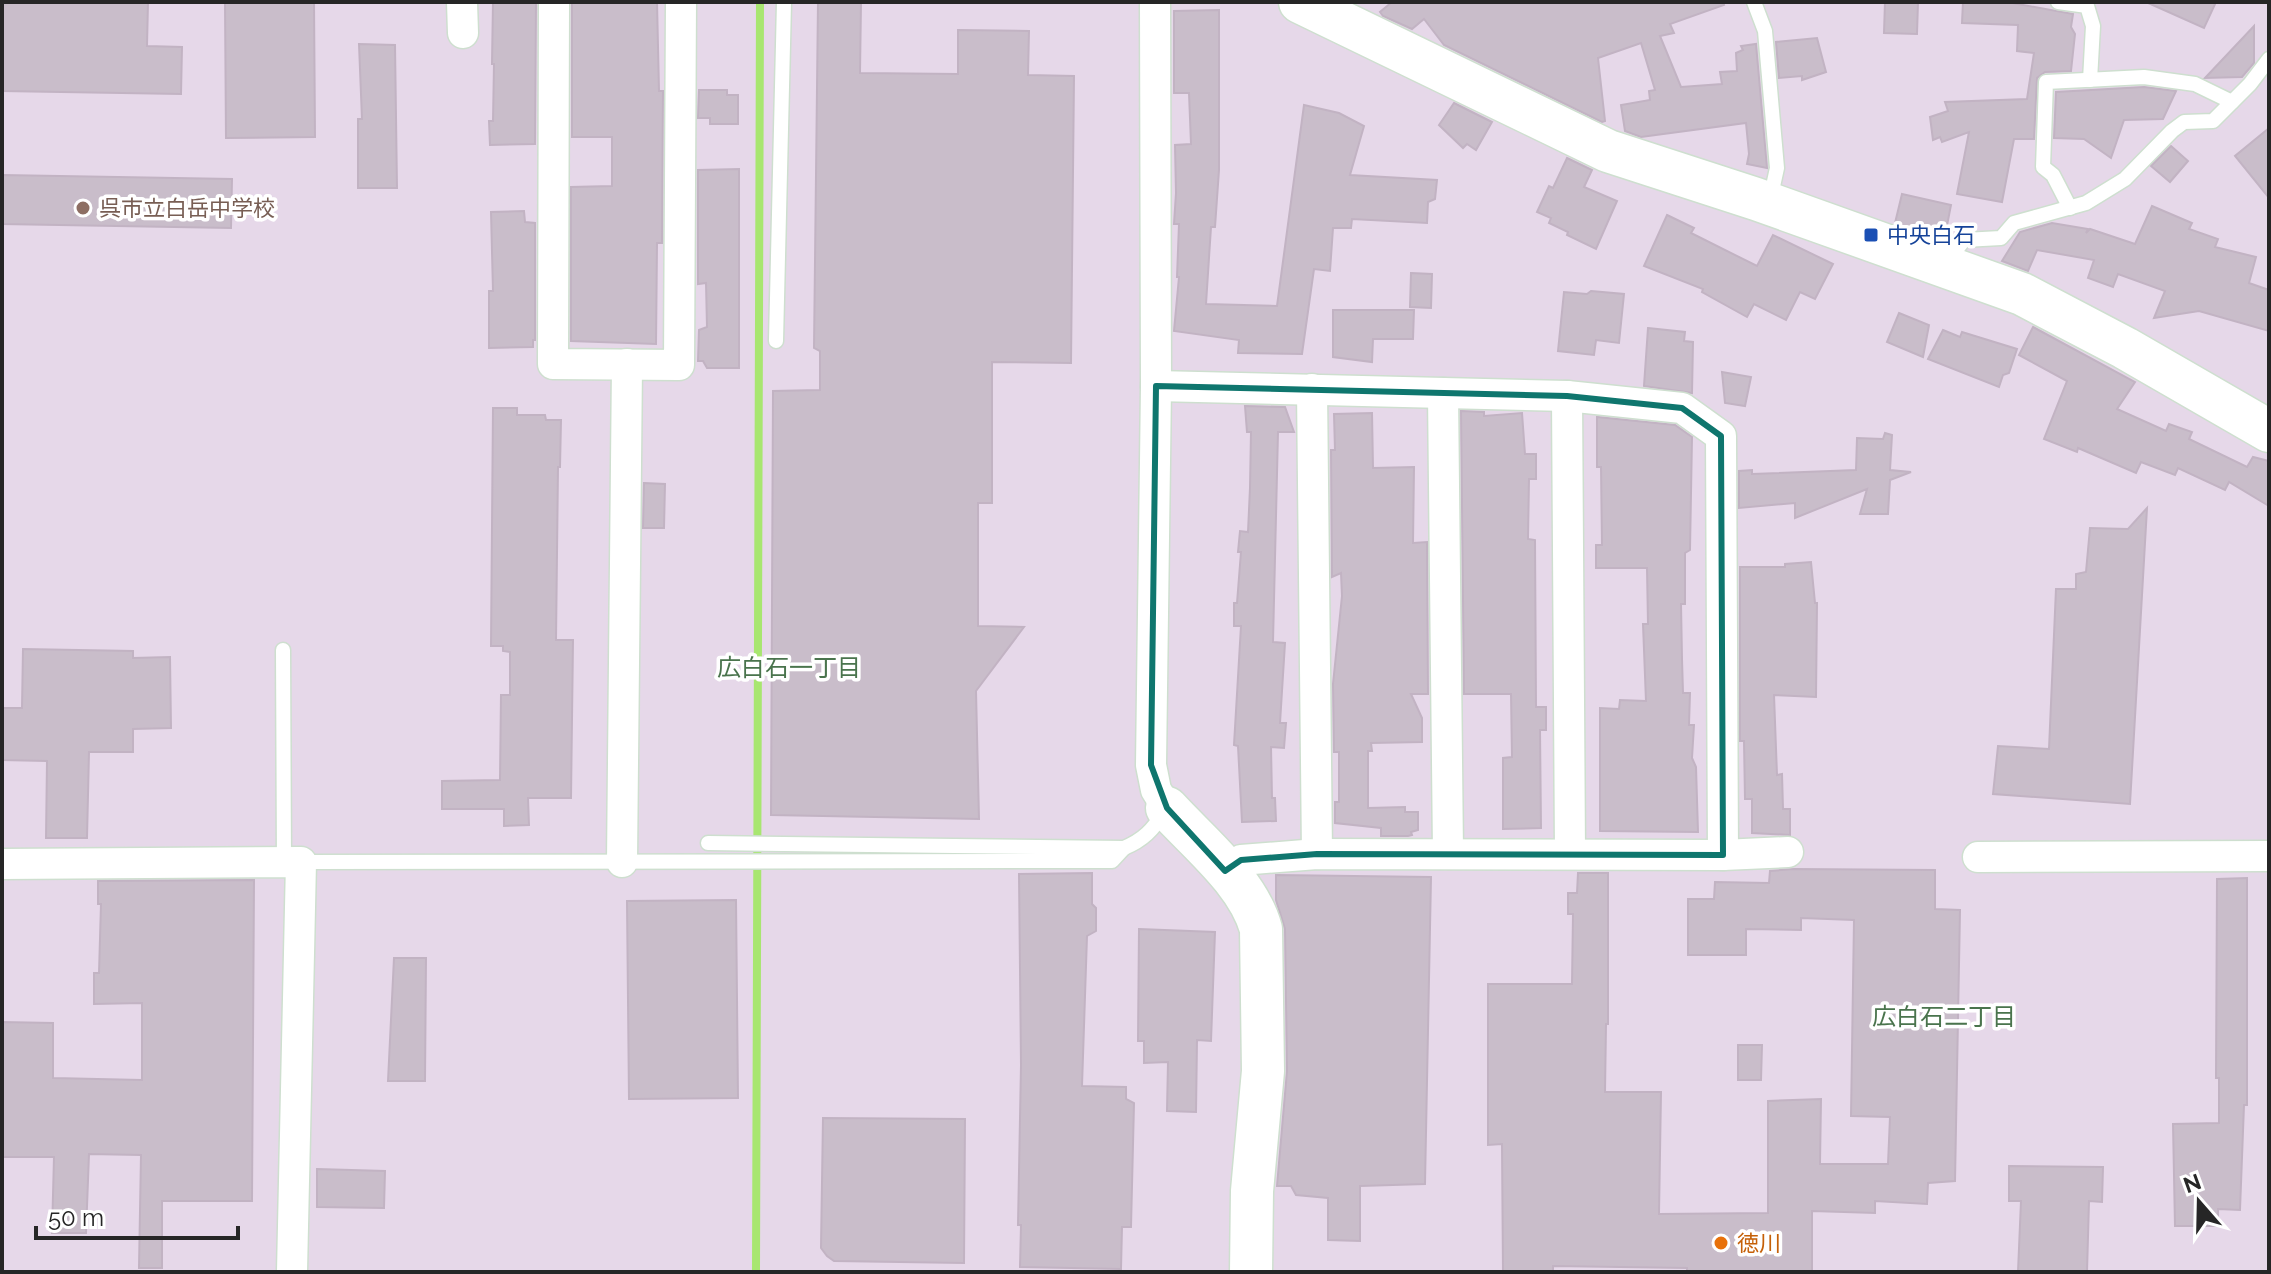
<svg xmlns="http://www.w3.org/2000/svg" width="2271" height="1274" font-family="Raleway,'Noto Sans JP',sans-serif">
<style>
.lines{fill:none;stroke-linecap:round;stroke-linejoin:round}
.stream{stroke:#a8e670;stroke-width:8}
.building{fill:#c9bdca;stroke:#c2b3c3;stroke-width:2}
.lane-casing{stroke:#cedfcf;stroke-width:17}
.street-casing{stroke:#cedfcf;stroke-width:33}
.secondary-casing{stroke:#cedfcf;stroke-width:45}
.lane{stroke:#fff;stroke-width:14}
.street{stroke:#fff;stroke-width:30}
.secondary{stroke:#fff;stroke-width:42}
.marked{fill:none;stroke:#0f766e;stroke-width:6;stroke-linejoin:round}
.education-dot{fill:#8d6e63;stroke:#fff;stroke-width:3}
.transit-dot{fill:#1a4fb4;stroke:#fff;stroke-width:3}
.food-dot{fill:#e8710a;stroke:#fff;stroke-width:3}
.labels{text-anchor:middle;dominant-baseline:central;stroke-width:7;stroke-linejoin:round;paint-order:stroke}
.education-label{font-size:22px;fill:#785e54;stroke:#fff;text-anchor:start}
.transit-label{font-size:22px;fill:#164399;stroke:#fff;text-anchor:start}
.food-label{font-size:22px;fill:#c56008;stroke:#fff;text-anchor:start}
.neighbourhood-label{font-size:24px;fill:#4a744d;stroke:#fff}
</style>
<rect width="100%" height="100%" fill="#e6d8e9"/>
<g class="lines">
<polyline class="stream" points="756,1272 760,2"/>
</g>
<g class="building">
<polygon points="2,2 148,2 147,46 182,47 181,94 2,91"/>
<polygon points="225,2 314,2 315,137 226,138"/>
<polygon points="493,2 536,2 535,144 490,145 489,121 493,121 494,64 492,64"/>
<polygon points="572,2 657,2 659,91 663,91 662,243 657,243 656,344 571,341 571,187 612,186 612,137 572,137"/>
<polygon points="818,2 861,2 860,73 958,74 958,30 1029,31 1028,75 1074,76 1071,363 992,362 992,503 978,503 978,626 1024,627 976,691 979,819 771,815 773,391 820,390 820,351 814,348"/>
<polygon points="1392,2 1723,2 1724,5 1670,24 1674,33 1660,36 1681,87 1722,84 1720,72 1737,71 1736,53 1743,50 1741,46 1756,44 1767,168 1747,164 1749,154 1746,123 1641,137 1625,131 1621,105 1650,100 1649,91 1655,90 1641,43 1598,58 1605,121 1602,122 1444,45 1424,19 1412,29 1383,16 1380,12"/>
<polygon points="1885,2 1918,2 1917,34 1884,33"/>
<polygon points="1963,2 2007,2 2073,14 2071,27 2075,34 2071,71 2045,72 2037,78 2034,139 2014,139 2002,202 1957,194 1969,132 1942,142 1940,137 1933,140 1930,117 1948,111 1945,102 2027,99 2034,53 2017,51 2018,25 1962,23"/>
<polygon points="2146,2 2216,2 2204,28"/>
<polygon points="1219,10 1219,170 1215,227 1211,227 1206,304 1277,306 1304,105 1339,113 1364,126 1350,175 1437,180 1435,199 1428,202 1427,223 1352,219 1351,228 1333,228 1330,271 1314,269 1302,354 1238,353 1239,340 1174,331 1179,277 1177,277 1179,224 1174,224 1176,193 1175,145 1191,144 1189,93 1174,93 1174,11"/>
<polygon points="2254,26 2254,63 2242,77 2205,78"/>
<polygon points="1817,38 1826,72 1802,80 1802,76 1779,78 1776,42"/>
<polygon points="359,44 395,45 397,188 358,188 358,119 362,119"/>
<polygon points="2144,87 2176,91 2163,119 2124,120 2111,158 2084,139 2054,138 2056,92"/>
<polygon points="699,90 727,90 727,95 738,95 738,124 710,124 710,118 698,118"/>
<polygon points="1454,103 1492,122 1476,150 1467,144 1463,148 1439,125"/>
<polygon points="2269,128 2269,198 2235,156"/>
<polygon points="2171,146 2188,161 2170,182 2151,166"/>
<polygon points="1567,158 1592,170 1584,187 1617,201 1596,249 1567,235 1568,232 1549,223 1551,218 1537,212 1549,186 1553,188"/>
<polygon points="739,169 739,368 707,368 703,361 698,361 699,330 707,327 706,283 698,284 698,170"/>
<polygon points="2,175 232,179 231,228 2,224"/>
<polygon points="1902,194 1951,205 1944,241 1895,223"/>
<polygon points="2152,206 2192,223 2189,229 2218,239 2215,247 2256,257 2249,283 2269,290 2269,331 2199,311 2154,318 2165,291 2118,274 2113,287 2088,278 2094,260 2037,250 2028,271 2002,261 2020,232 2052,223 2088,229 2086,233 2090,229 2135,244"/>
<polygon points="524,211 525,222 535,223 535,340 533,340 533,347 489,348 489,291 493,291 491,212"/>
<polygon points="1667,215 1694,228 1691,233 1757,266 1773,235 1833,264 1815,299 1800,292 1786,320 1754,304 1747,317 1702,292 1703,289 1644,266"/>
<polygon points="1411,273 1432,274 1431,308 1410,307"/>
<polygon points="1591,291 1624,294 1619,343 1596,340 1594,355 1558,351 1564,292 1587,294"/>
<polygon points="1333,310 1414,310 1413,339 1373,339 1372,362 1333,357"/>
<polygon points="1899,313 1929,325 1923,357 1887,342"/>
<polygon points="2033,327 2135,382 2117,409 2166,431 2169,424 2192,432 2189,439 2247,467 2253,457 2269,461 2269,506 2229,482 2225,490 2178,468 2175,475 2141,462 2136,473 2078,448 2077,452 2044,439 2067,381 2019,355"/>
<polygon points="1648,328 1685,332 1684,341 1693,342 1692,393 1644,386"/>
<polygon points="1943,330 1960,337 1962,332 2017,349 2009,373 2003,375 1999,387 1928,359"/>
<polygon points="1722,372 1751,377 1745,406 1725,403"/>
<polygon points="1245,406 1285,407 1294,432 1278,432 1273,642 1285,643 1280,723 1286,723 1284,748 1271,747 1272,798 1275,798 1276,821 1242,822 1238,746 1234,745 1241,626 1234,626 1234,603 1237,603 1241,552 1238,552 1240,531 1248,532 1250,488 1251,432 1247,432"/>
<polygon points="493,408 517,408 517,415 545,415 546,420 561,420 560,467 558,467 556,640 573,640 571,798 528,798 529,825 504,826 504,809 442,809 442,781 500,780 501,695 510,695 510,652 503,651 503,646 491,646"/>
<polygon points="1461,411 1484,412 1484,416 1522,413 1525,454 1536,454 1536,479 1529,479 1528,539 1535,540 1536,707 1546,707 1546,730 1540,730 1541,828 1503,829 1503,758 1512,757 1511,694 1464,694"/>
<polygon points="1372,413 1373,468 1414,467 1413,543 1427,542 1428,694 1411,694 1422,718 1422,742 1371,743 1372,751 1368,751 1368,808 1405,807 1405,812 1418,812 1418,830 1411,832 1412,835 1408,836 1381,836 1381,828 1335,823 1335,802 1339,802 1339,752 1334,752 1333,684 1342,596 1341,573 1332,577 1331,450 1335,450 1334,414"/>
<polygon points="1597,417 1675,425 1692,437 1690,550 1685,553 1685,604 1681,604 1682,659 1683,693 1690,693 1689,725 1694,725 1692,758 1696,767 1698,832 1600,831 1600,708 1619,709 1620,700 1646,701 1643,624 1648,624 1647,568 1596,568 1596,545 1602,545 1601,467 1597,467"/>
<polygon points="1885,433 1892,435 1890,470 1911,472 1890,480 1888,514 1860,514 1867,489 1795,518 1795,503 1739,508 1739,471 1752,470 1752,474 1856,470 1857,438 1883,439"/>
<polygon points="644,483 665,484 664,528 643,528"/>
<polygon points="2147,508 2130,804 1993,794 1998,746 2049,749 2056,589 2076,589 2076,574 2086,572 2090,528 2128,529"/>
<polygon points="1811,562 1815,603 1817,603 1816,697 1774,695 1777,775 1782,774 1783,809 1790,809 1790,835 1752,833 1752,799 1745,799 1744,741 1740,741 1740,567 1785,567 1785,564"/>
<polygon points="23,649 133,651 133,658 170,657 171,728 133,729 133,752 89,752 87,838 46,838 47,761 2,760 2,708 22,708"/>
<polygon points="1794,869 1935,870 1935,909 1960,910 1955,1181 1928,1183 1927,1204 1875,1201 1875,1213 1812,1211 1812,1272 1687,1272 1687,1268 1553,1266 1553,1272 1503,1272 1502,1144 1488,1145 1488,984 1572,984 1573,914 1568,914 1568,893 1577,893 1578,873 1608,873 1608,1024 1606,1024 1605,1092 1661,1092 1659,1214 1768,1213 1768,1101 1821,1099 1820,1164 1888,1164 1890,1117 1851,1116 1854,920 1801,918 1801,930 1746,929 1746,955 1688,955 1688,899 1714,899 1715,882 1769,883 1770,871"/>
<polygon points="1092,873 1092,904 1096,908 1096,931 1087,936 1082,1086 1126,1087 1126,1099 1134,1103 1131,1227 1122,1227 1121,1269 1020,1267 1021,1225 1018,1225 1021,1065 1019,874"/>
<polygon points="1276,875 1431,877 1425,1184 1360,1186 1360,1241 1328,1240 1328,1198 1296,1195 1291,1186 1277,1186 1287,1071 1285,929 1276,900"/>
<polygon points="2247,878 2247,1105 2244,1105 2240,1210 2218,1209 2218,1226 2175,1226 2173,1124 2219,1123 2219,1078 2216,1078 2217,879"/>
<polygon points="254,880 252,1201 162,1201 162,1268 139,1268 141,1155 89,1154 86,1233 52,1233 54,1157 2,1157 2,1022 53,1023 53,1078 142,1080 142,1003 94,1004 94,973 99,973 101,904 98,904 98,881"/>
<polygon points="736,900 738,1098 629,1099 627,901"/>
<polygon points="1139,929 1215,932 1211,1041 1197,1040 1196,1112 1167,1111 1168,1062 1144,1063 1144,1041 1138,1041"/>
<polygon points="394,958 426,958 425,1081 388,1081"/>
<polygon points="1738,1045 1762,1045 1761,1080 1738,1080"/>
<polygon points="823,1118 965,1119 964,1263 834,1261 827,1256 821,1248"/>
<polygon points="2009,1166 2103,1167 2102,1202 2089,1201 2087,1272 2018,1272 2021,1201 2009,1201"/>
<polygon points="317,1169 385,1171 384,1208 317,1207"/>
</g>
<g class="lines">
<defs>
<g id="lane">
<polyline points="1754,2 1765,31 1777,168 1770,200"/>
<polyline points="2058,2 2087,6 2093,26 2090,80"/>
<polyline points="2070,208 2053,175 2043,167 2046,82 2144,77 2195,84 2232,102"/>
<polyline points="1945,264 1964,240 2001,238 2014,223 2086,203 2125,179 2172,131 2184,122 2213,121 2250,84 2269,59"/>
<polyline points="776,341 784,2"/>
<polyline points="283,650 284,863"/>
<path d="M708 843 1124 848C1143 840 1153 830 1164 812"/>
<polyline points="301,862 1112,861 1124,848"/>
</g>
<g id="street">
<polyline points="462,2 463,33"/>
<polyline points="554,2 553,364 679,365 681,2"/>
<polyline points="1155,2 1156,386 1151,765 1156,790 1167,808"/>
<polyline points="1156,386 1567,396 1682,408 1721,436 1723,855"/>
<polyline points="1312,389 1317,854"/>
<polyline points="1443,393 1448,853"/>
<polyline points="1567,396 1570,853"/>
<polyline points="1978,857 2269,856"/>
<polyline points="622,862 627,364"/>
<polyline points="2,864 301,862 292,1272"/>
<polyline points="1225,871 1241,860 1317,854 1723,855 1788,852"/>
</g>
<g id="secondary">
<polyline points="1300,2 1608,151 1756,199 2022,294 2125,348 2269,431"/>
<path d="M1167 808C1200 844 1248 882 1261 929L1263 1071 1252 1191 1251 1272"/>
</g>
</defs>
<use href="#lane" class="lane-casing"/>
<use href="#street" class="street-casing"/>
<use href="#secondary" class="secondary-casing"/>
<use href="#lane" class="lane"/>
<use href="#street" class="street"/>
<use href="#secondary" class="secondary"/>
</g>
<path class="marked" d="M1156 386 1567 396 1682 408 1721 436 1723 855 1317 854 1241 860 1225 871 1167 808 1151 765Z"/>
<circle class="education-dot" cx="83" cy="208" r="8"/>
<rect class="transit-dot" x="1863" y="227" width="16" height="16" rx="4"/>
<circle class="food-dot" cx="1721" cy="1243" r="8"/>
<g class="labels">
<g class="education-label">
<text x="99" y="208">呉市立白岳中学校</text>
</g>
<g class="transit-label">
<text x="1887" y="235">中央白石</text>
</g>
<g class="food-label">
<text x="1737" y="1243">徳川</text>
</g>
<g class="neighbourhood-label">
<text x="789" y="667">広白石一丁目</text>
<text x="1944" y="1016">広白石二丁目</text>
</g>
</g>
<rect width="2271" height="1274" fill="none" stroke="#262626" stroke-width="8"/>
<g transform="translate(2199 1202) rotate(340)" stroke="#ffffff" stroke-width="6" paint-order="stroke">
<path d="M0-6L14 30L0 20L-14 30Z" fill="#262626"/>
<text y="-12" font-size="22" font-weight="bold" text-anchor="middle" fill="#262626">N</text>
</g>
<path d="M36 1226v12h202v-12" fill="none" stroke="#262626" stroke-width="4"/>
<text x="48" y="1226" font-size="24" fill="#262626" stroke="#ffffff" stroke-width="6" paint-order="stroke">50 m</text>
</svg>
